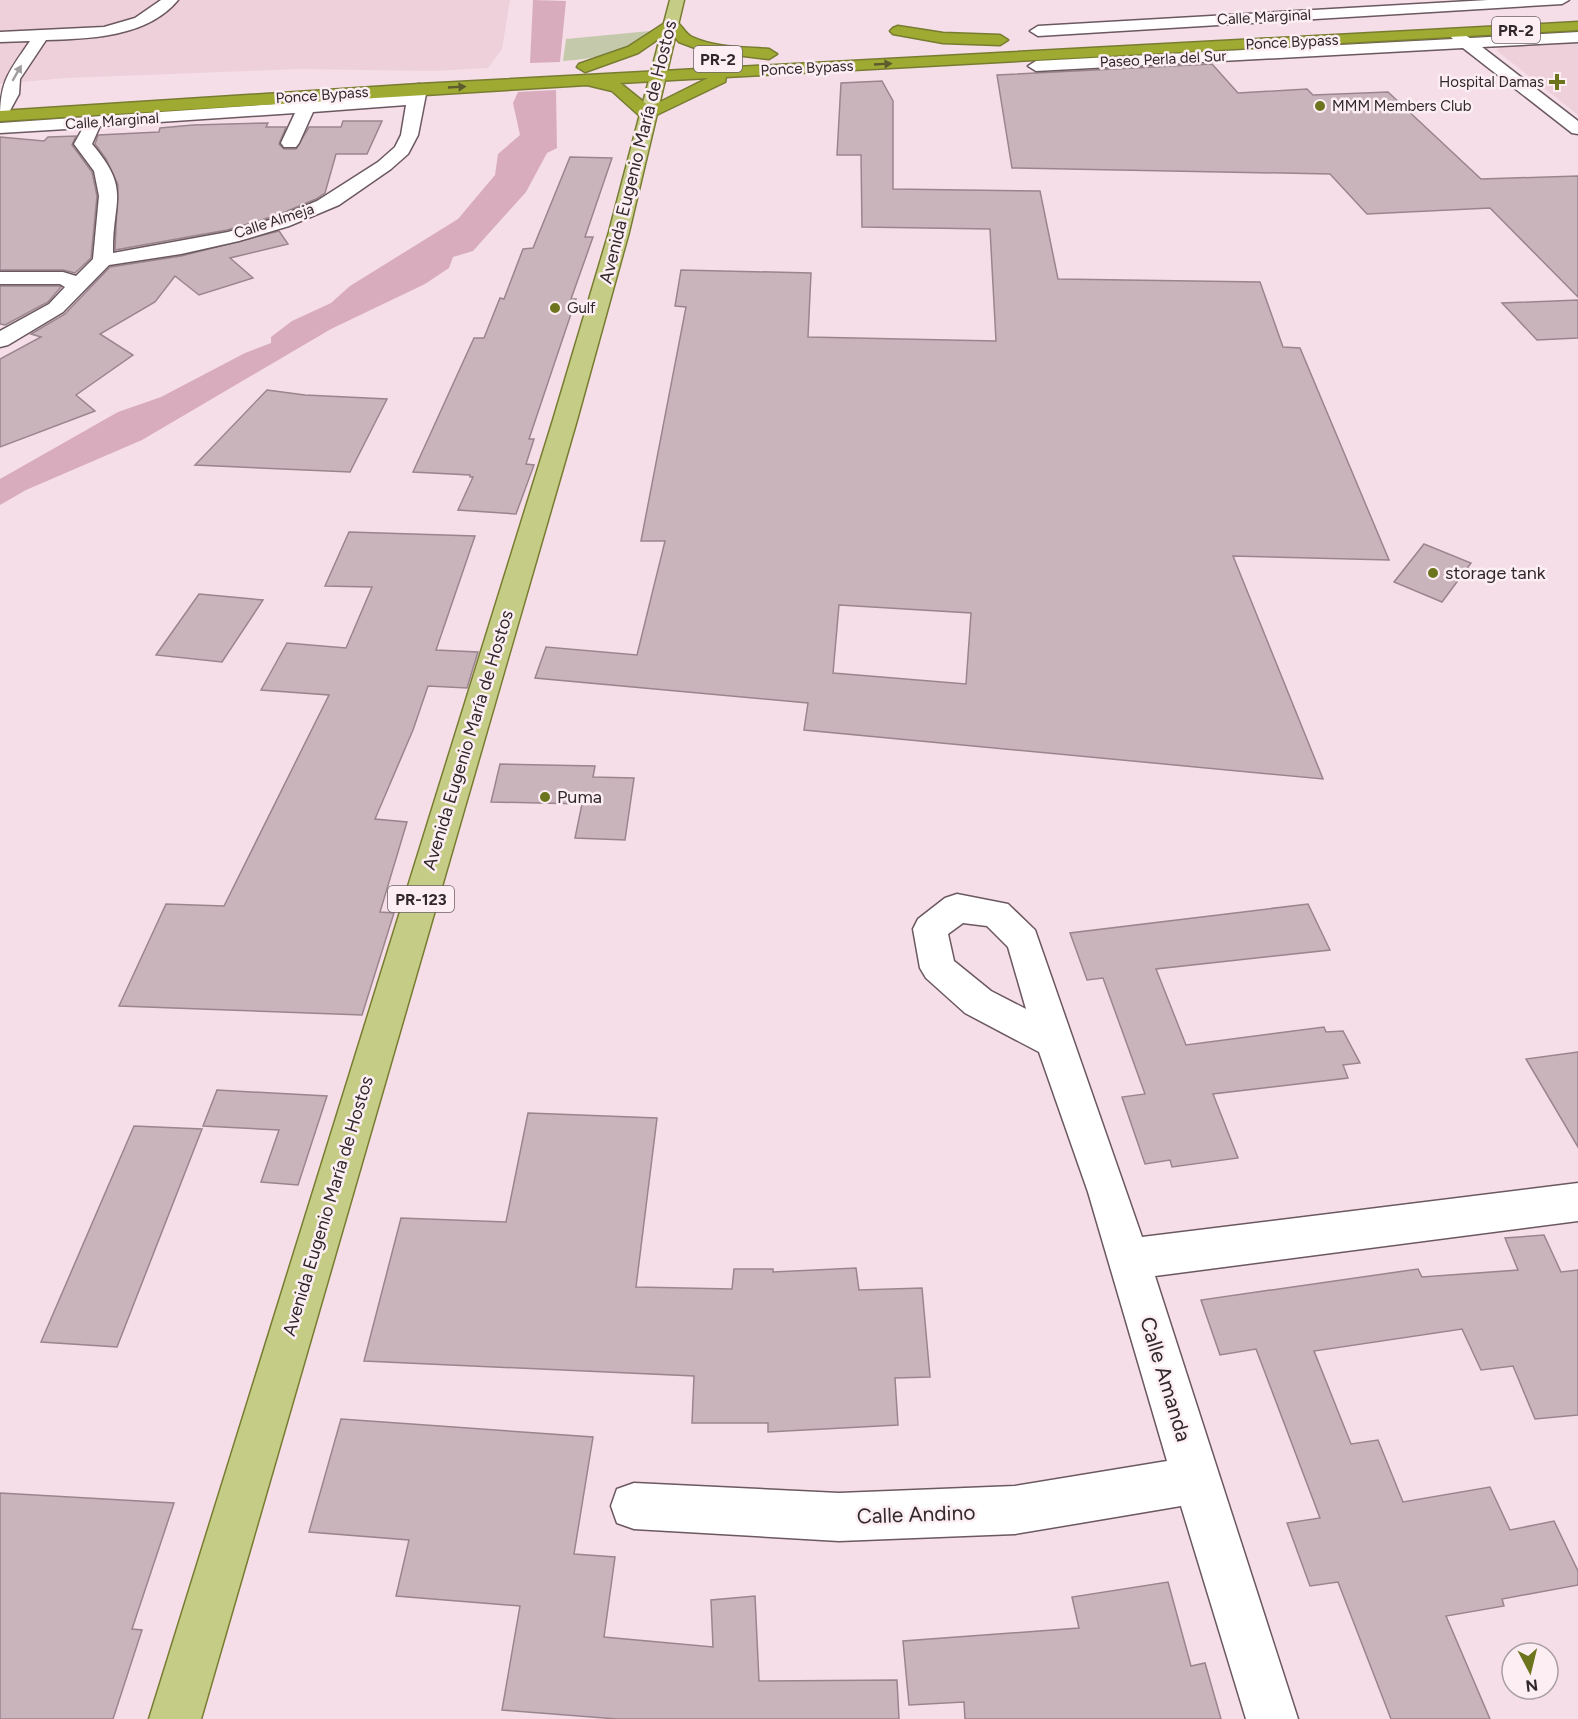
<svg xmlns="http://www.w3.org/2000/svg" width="1578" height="1719" font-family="Figtree,sans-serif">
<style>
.built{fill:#eed0db}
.green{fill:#c4c9ac}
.water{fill:#d8acbd}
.building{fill:#cab4bc;stroke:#9a858e;stroke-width:1.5;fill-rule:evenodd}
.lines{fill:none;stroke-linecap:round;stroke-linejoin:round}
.street-casing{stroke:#6b5860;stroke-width:3}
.primary-casing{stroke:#787c31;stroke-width:3}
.highway-casing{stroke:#787c31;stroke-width:3}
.street{fill:#fff;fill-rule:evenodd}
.primary{fill:#c5cc85;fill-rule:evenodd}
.highway{fill:#9faa33;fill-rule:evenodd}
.oneway{fill:#5d5c2f}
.oneway2{fill:#a29ea0}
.poi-dot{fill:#6c741d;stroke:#fceef3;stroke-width:2}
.labels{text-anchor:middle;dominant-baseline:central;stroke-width:5;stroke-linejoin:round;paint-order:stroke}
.far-street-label{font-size:15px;fill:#31282c;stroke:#fceef3}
.far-poi-label{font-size:15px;fill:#31282c;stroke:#fceef3;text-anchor:start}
.shield{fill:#fceef3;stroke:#6e6368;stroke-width:1.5}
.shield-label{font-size:16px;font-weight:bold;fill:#31282c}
.street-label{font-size:18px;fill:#31282c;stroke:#fceef3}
.poi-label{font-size:18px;fill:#31282c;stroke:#fceef3;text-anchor:start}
.near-street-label{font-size:21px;fill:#31282c;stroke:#fceef3}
</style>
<rect width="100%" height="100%" fill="#f5dee7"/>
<g class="built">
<polygon points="0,0 510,0 502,49 488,68 433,71 299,69 65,78 0,84"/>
<polygon points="1578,42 1578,115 1496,50 1503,46"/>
</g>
<path class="green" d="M650 31C624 53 596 59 563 61L566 39Z"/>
<g class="water">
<polygon points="533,0 566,1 560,62 530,63"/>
<polygon points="556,90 557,148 547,153 526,192 473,251 453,257 449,268 425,284 331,329 142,440 26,490 0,505 0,479 118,412 161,397 245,353 271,343 271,337 292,321 331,303 350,286 458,219 495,175 498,154 520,135 513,103 518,92"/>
</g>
<g class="building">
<polygon points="1212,64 1238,93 1307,89 1313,95 1388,92 1481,179 1578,176 1578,297 1490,208 1367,214 1330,174 1012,168 997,75"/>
<path d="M882 81 893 101V189L1040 191 1058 279 1260 282 1283 347 1300 348 1389 560 1233 556 1323 779 804 730 808 703 535 678 546 647 637 655 665 541H641L686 307 675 306 681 270 811 273 808 337 996 341 990 229 862 227 861 155H837L841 83ZM839 605 971 613 966 684 833 673Z"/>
<polygon points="343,121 382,121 367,154 336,154 325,193 316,199 278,215 227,230 115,250 118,185 106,159 95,144 98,135 159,132 160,128 193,125 268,123 266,127 286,127 279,144 284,149 296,149 309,127 341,127"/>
<polygon points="76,136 72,145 92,172 97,196 91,258 75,273 63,270 0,270 0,137 44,141 48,137"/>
<polygon points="570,157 612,158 585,237 593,237 571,299 576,299 529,439 534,439 526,464 534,465 516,514 458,510 473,477 470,477 470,475 413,472 474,338 484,338 500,298 504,299 523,249 533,248"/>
<polygon points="279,231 288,244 230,258 253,278 199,295 175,276 155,302 100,334 133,355 76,395 95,411 0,447 0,359 41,337 31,334 65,314 110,267 181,256"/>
<polygon points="0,286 59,286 61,287 48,302 5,325 0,324"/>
<polygon points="1578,300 1578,338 1537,340 1502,303"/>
<polygon points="267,390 305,395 387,399 350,472 195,465"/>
<polygon points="349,532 475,536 436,650 478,652 467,688 428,686 413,730 375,819 407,822 380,912 394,913 362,1015 119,1006 166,904 224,906 329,695 261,690 287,643 346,648 372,587 325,586"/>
<polygon points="1424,544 1471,563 1442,602 1394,582"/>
<polygon points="199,594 263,600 222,662 156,655"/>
<polygon points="500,764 595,766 593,777 634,778 625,840 575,838 582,804 491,802"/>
<polygon points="1308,904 1330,950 1156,969 1186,1045 1324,1027 1326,1032 1343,1031 1360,1063 1343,1065 1348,1078 1213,1094 1238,1158 1172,1167 1170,1160 1145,1164 1122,1097 1145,1094 1103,978 1087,980 1070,933"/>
<polygon points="1578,1052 1578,1147 1526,1059"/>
<polygon points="217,1090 327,1096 298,1185 261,1182 279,1130 203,1126"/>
<polygon points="528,1113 657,1118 636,1287 732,1289 734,1269 773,1269 773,1272 856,1268 859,1290 922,1288 930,1377 895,1378 898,1425 768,1432 768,1423 692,1423 694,1376 364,1361 401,1218 506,1222"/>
<polygon points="134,1126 202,1129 117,1347 41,1342"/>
<polygon points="1544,1235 1561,1272 1578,1270 1578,1415 1535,1419 1513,1366 1481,1370 1462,1329 1314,1351 1351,1444 1378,1440 1403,1502 1490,1487 1510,1530 1554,1521 1578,1571 1578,1585 1502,1599 1504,1606 1446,1616 1490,1719 1391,1719 1338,1582 1310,1586 1287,1523 1320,1518 1256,1349 1220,1355 1201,1300 1418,1269 1422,1277 1518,1270 1505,1238"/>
<polygon points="341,1419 593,1437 574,1554 615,1557 604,1637 713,1647 711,1600 755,1596 759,1681 897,1680 899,1719 617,1719 502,1710 520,1606 396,1596 409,1540 309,1532"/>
<polygon points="0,1493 174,1503 132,1629 142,1630 113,1719 0,1719"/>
<polygon points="1168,1582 1191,1666 1205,1663 1221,1719 965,1719 964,1702 909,1705 903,1641 1079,1628 1072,1597"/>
</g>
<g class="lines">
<defs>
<g id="street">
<path d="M161 0H178C148 37 89 39 46 40L20 79 19 94 8 114 0 119C0 80 9 72 30 41L0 42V32L104 27 135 18Z"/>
<polygon points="1488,0 1569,0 1562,4 1038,36 1030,31 1038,26"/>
<polygon points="1458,31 1470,38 1578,32 1578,42 1482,47 1578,121 1578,134 1572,133 1463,48 1036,71 1028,66 1036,61 1453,39 1450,36 1453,33"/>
<path d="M419 84 427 89 418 135 408 154 391 169 339 205 289 226 239 241 181 254 109 265 63 312 8 345 0 347V331L49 304 65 287 60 284H0V272H63L76 276 93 259 99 196 94 171 74 144 83 128 0 133V123L409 95 413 86ZM406 105 401 135 395 147 378 162 317 201 276 218 228 232 113 253C112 200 132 191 92 144L100 126 295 113 281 143 284 147H296L299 143 313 112Z"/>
<path d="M957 894 1008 904 1035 930 1142 1237 1578 1183V1221L1155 1276 1298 1719H1246L1181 1506 1015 1534 839 1541 634 1529 617 1523 611 1506 617 1489 634 1483 839 1493 1015 1486 1167 1461 1088 1192 1039 1052 965 1013 926 978 920 968 913 929 918 919 945 898ZM963 923 987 926 1008 947 1026 1009 991 991 954 961 948 934Z"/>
</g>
<polygon id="primary" points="670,0 684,0 629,232 577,420 201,1719 149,1719 553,420 609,232"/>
<g id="highway">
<path d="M671 19C681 21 683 33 692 37 716 48 744 47 769 49L777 54 769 59 703 51 679 42 670 31 638 53 585 72 577 67 579 64 628 47Z"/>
<path d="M1578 22V30L726 77 725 82 648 119 642 118 612 91 587 85 0 121V111L419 84ZM708 78 650 107 620 83Z"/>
<polygon points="898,26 943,33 1000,35 1008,40 1000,45 943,43 893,34 890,31 893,28"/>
</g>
</defs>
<use href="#street" class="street-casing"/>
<use href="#primary" class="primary-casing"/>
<use href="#highway" class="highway-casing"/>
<use href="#street" class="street"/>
<use href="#primary" class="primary"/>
<use href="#highway" class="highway"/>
</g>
<defs><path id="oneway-solid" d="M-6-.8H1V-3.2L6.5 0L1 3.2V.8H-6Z" transform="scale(1.5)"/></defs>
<g class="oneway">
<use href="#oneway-solid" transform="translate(883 64) rotate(-3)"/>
<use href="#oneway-solid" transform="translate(457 87) rotate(-3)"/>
</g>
<use class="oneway2" href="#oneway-solid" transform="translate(17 73) rotate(-60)"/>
<g class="poi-dot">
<path d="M1554 73h6v6h6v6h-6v6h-6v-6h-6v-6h6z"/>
<circle cx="1320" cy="106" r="6"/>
<circle cx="555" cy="308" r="6"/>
<circle cx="1433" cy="573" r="6"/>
<circle cx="545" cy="797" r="6"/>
</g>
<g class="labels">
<g class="far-street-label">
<text transform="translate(1264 17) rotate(-3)">Calle Marginal</text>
<text transform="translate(1292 42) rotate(-3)">Ponce Bypass</text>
<text transform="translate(1163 59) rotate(-3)">Paseo Perla del Sur</text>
<text transform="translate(807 68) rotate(-3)">Ponce Bypass</text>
<text transform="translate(322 95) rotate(-4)">Ponce Bypass</text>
<text transform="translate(112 121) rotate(-4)">Calle Marginal</text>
<text transform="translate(274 221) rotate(-18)">Calle Almeja</text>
</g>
<g class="far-poi-label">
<text x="1544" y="82" text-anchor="end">Hospital Damas</text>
<text x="1332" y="106">MMM Members Club</text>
<text x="567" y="308">Gulf</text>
</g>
<g class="shield">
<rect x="1492" y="17" width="48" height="26" rx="4.5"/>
<rect x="694" y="46" width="48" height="26" rx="4.5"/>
<rect x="388" y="886" width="66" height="26" rx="4.5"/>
</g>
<g class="shield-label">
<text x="1516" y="30">PR-2</text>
<text x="718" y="59">PR-2</text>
<text x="421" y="899">PR-123</text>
</g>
<g class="street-label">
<text transform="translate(638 152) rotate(-76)">Avenida Eugenio María de Hostos</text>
<text transform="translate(468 740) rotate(-73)">Avenida Eugenio María de Hostos</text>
<text transform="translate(328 1206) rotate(-73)">Avenida Eugenio María de Hostos</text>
</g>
<g class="poi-label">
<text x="1445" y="573">storage tank</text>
<text x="557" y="797">Puma</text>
</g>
<g class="near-street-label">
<text transform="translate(1166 1379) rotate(73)">Calle Amanda</text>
<text transform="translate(916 1514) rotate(-2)">Calle Andino</text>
</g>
</g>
<g transform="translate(1530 1671) rotate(173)"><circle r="28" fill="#fceef3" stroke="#ab9fa3" stroke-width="1.5"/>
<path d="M0-4.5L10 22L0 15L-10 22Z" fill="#6c741d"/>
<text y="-9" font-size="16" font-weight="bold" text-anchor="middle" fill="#31282c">N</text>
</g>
</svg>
